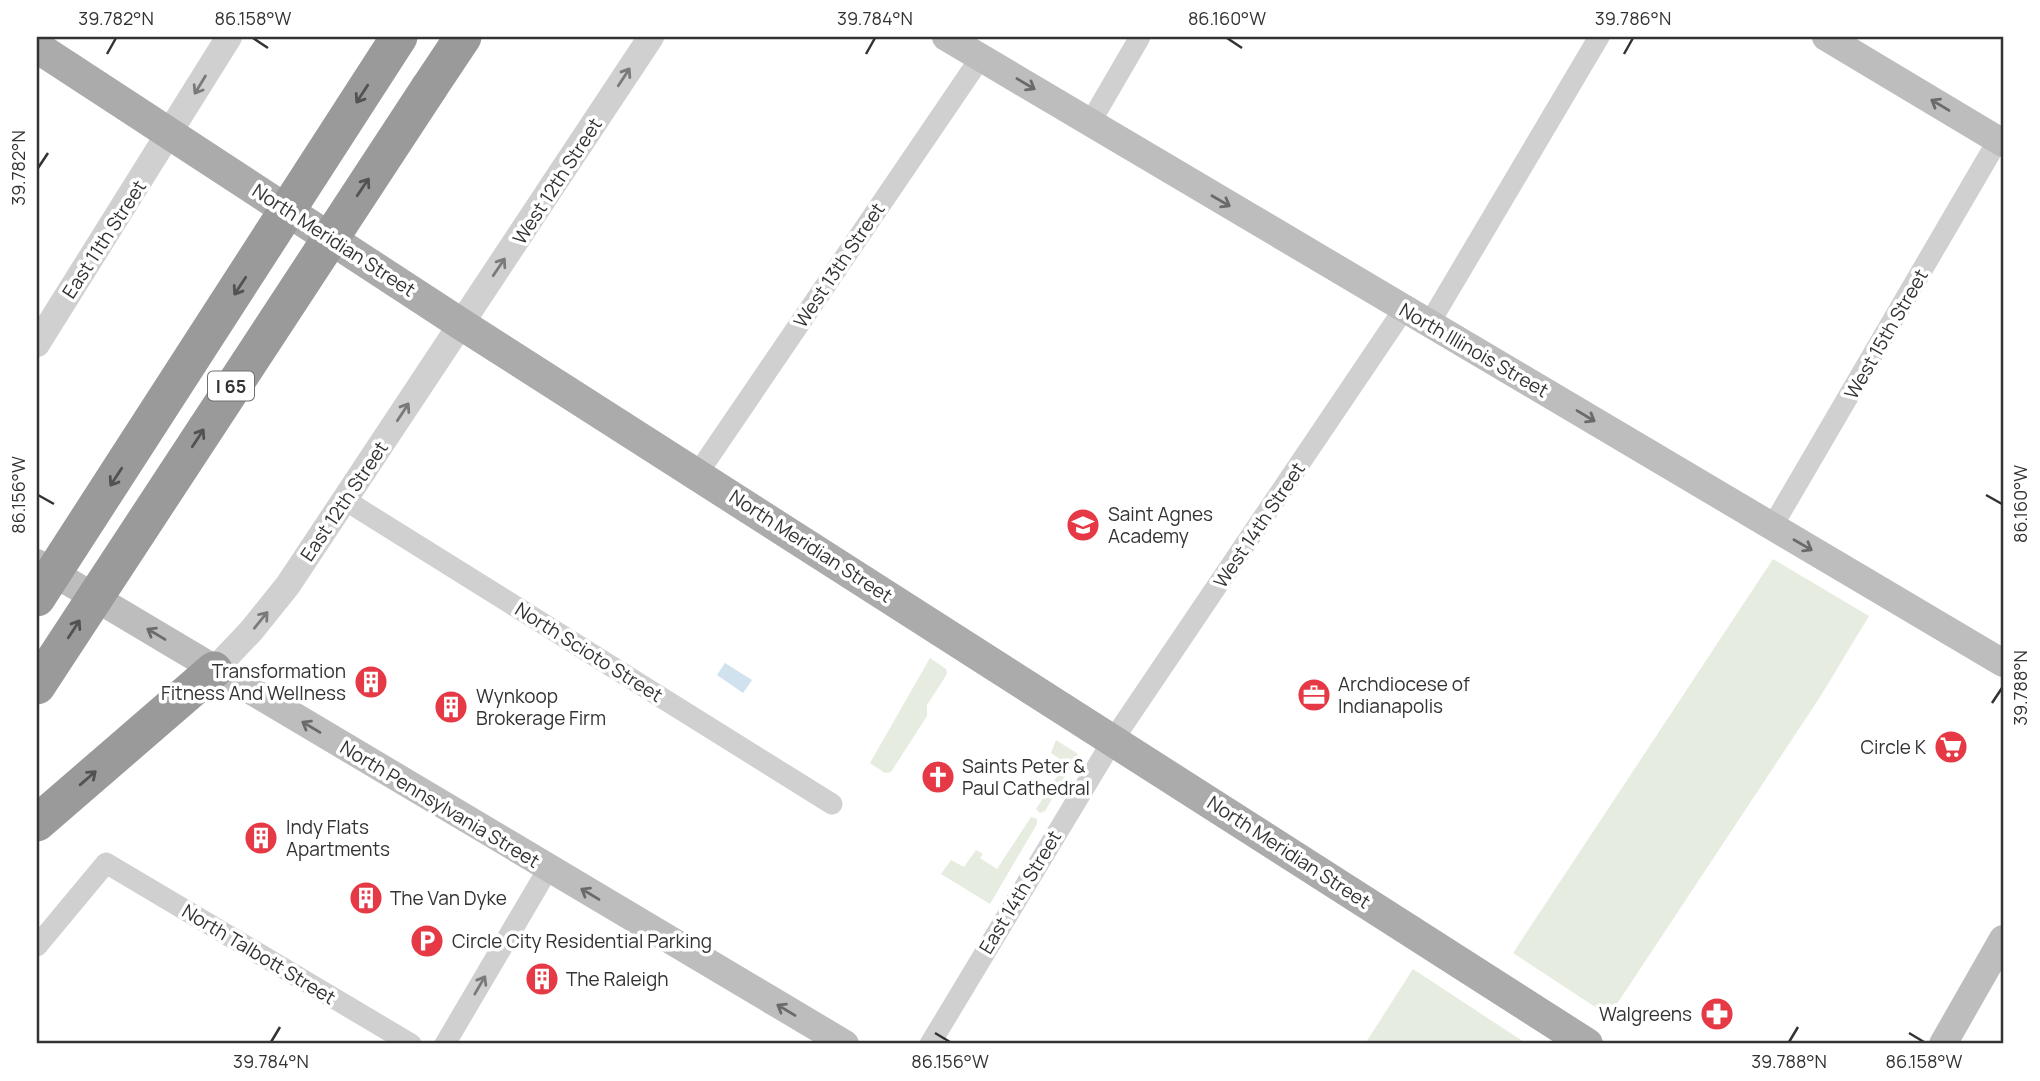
<svg xmlns="http://www.w3.org/2000/svg" width="2040" height="1081" font-family="Manrope,sans-serif">
<style>
.green{fill:#e6ecdf}
.water{fill:#cfe2ee}
.lines{fill:none;stroke-linecap:round;stroke-linejoin:round}
.minor{stroke:#d0d0d0;stroke-width:21}
.tertiary{stroke:#d0d0d0;stroke-width:26}
.secondary{stroke:#bdbdbd;stroke-width:28}
.primary{stroke:#ababab;stroke-width:32}
.motorway{stroke:#9a9a9a;stroke-width:37}
.motorway-bridge{stroke:#9a9a9a;stroke-width:37}
.oneway{stroke:#7a7a7a}
.oneway2{stroke:#6a6a6a}
.oneway3{stroke:#525252}
.ticks{fill:none;stroke:#333;stroke-width:2.5}
.labels{text-anchor:middle;dominant-baseline:central;stroke-width:7;stroke-linejoin:round;paint-order:stroke}
.shield{fill:#fff;stroke:#707070;stroke-width:2}
.shield-label{font-size:18px;font-weight:bold;fill:#333}
.street-label{font-size:19px;fill:#333;stroke:#fff}
.poi-label{font-size:19px;fill:#333;stroke:#fff;text-anchor:start}
.neatline{fill:none;stroke:#333;stroke-width:2.5}
.ticks-label{font-size:18px;text-anchor:middle;fill:#333}
</style>
<rect width="100%" height="100%" fill="#fff"/>
<g class="green">
<polygon points="1773,559 1869,616 1820,697 1609,1016 1513,953"/>
<polygon points="930,658 946,669 947,674 927,705 927,716 891,772 885,773 870,763"/>
<polygon points="1056,740 1078,754 1045,811 1040,813 1036,809 1066,763 1051,753"/>
<polygon points="1031,817 1037,819 1037,824 990,904 941,874 951,860 964,867 976,850 983,854 980,858 997,869"/>
<polygon points="1413,969 1524,1042 1523,1044 1365,1044"/>
</g>
<polygon class="water" points="725,663 752,680 743,693 717,675"/>
<g class="lines">
<g class="minor">
<polyline points="1090,123 1140,37"/>
<polyline points="1429,324 1599,37"/>
<polyline points="698,473 981,57"/>
<polyline points="345,500 832,804"/>
<polyline points="1772,527 1998,140"/>
<polyline points="37,946 106,863 411,1044"/>
<polyline points="445,1044 548,869"/>
<polyline points="930,1044 1113,740 1404,309"/>
</g>
<g class="tertiary">
<polyline points="37,344 229,37"/>
<polyline points="214,670 251,631 288,585 651,37"/>
</g>
<g class="secondary">
<polyline points="946,37 2003,663"/>
<polyline points="1826,37 2003,143"/>
<polyline points="37,563 845,1044"/>
<polyline points="1943,1044 2003,939"/>
</g>
<polyline class="primary" points="37,47 461,324 1587,1044"/>
<g class="motorway">
<polyline points="429,88 463,37"/>
<polyline points="37,823 214,670"/>
</g>
<g class="motorway-bridge">
<polyline points="37,598 399,37"/>
<polyline points="37,686 429,88"/>
</g>
</g>
<defs><path id="oneway-shaft" d="M-6 0H5M1.5-3L5.5 0L1.5 3" fill="none" stroke-width="1.6" stroke-linecap="round" stroke-linejoin="round" transform="scale(1.75)"/></defs>
<g class="oneway">
<use href="#oneway-shaft" transform="translate(624 77) rotate(-57)"/>
<use href="#oneway-shaft" transform="translate(200 85) rotate(121)"/>
<use href="#oneway-shaft" transform="translate(499 267) rotate(-56)"/>
<use href="#oneway-shaft" transform="translate(403 412) rotate(-57)"/>
<use href="#oneway-shaft" transform="translate(261 620) rotate(-51)"/>
<use href="#oneway-shaft" transform="translate(480 985) rotate(-60)"/>
</g>
<g class="oneway2">
<use href="#oneway-shaft" transform="translate(1026 84) rotate(31)"/>
<use href="#oneway-shaft" transform="translate(1940 105) rotate(-149)"/>
<use href="#oneway-shaft" transform="translate(1221 201) rotate(30)"/>
<use href="#oneway-shaft" transform="translate(1586 416) rotate(31)"/>
<use href="#oneway-shaft" transform="translate(1803 545) rotate(30)"/>
<use href="#oneway-shaft" transform="translate(156 634) rotate(-149)"/>
<use href="#oneway-shaft" transform="translate(311 727) rotate(-149)"/>
<use href="#oneway-shaft" transform="translate(590 894) rotate(-149)"/>
<use href="#oneway-shaft" transform="translate(786 1010) rotate(-149)"/>
</g>
<g class="oneway3">
<use href="#oneway-shaft" transform="translate(362 94) rotate(123)"/>
<use href="#oneway-shaft" transform="translate(363 187) rotate(-56)"/>
<use href="#oneway-shaft" transform="translate(240 286) rotate(123)"/>
<use href="#oneway-shaft" transform="translate(198 438) rotate(-57)"/>
<use href="#oneway-shaft" transform="translate(116 477) rotate(123)"/>
<use href="#oneway-shaft" transform="translate(74 629) rotate(-57)"/>
<use href="#oneway-shaft" transform="translate(88 778) rotate(-41)"/>
</g>
<path class="ticks" d="M253 38 268 48M1227 38 1242 48M107 54 116 38M866 54 875 38M1624 54 1633 38M38 168 48 153M38 495 54 504M1986 495 2002 504M1992 703 2002 688M935 1033 950 1042M1909 1033 1924 1042M271 1042 280 1027M1789 1042 1798 1027"/>
<defs>
<symbol id="school-disc" viewBox="-11 -11 22 22"><circle r="9.5" fill="#e63946" stroke="#fff"/><path d="M0-5L7-2L0 1L-7-2ZM-4 1L0 2.5L4 1V4Q0 6-4 4Z" fill="#fff"/></symbol>
<symbol id="building-disc" viewBox="-11 -11 22 22"><circle r="9.5" fill="#e63946" stroke="#fff"/><path d="M-4-6H4V6H1V3H-1V6H-4ZM-2.5-4.3h1.7v1.8h-1.7ZM.8-4.3h1.7v1.8H.8ZM-2.5-1h1.7V.8h-1.7ZM.8-1h1.7V.8H.8Z" fill="#fff"/></symbol>
<symbol id="office-disc" viewBox="-11 -11 22 22"><circle r="9.5" fill="#e63946" stroke="#fff"/><path d="M-6-3h4V-5.5h4V-3h4V5H-6ZM-1-4.5V-3h2v-1.5ZM-6 0V1H6V0Z" fill="#fff"/></symbol>
<symbol id="supermarket-disc" viewBox="-11 -11 22 22"><circle r="9.5" fill="#e63946" stroke="#fff"/><path d="M-6-5.5h2.5l.6 2H6L4.5 2H-2.5L-4.4-4H-6ZM-1.5 3.2a1.3 1.3 0 1 0 .1 0ZM3 3.2a1.3 1.3 0 1 0 .1 0Z" fill="#fff"/></symbol>
<symbol id="church-disc" viewBox="-11 -11 22 22"><circle r="9.5" fill="#e63946" stroke="#fff"/><path d="M-1.2-6h2.4v3.5h3.3v2.4h-3.3V6h-2.4V-.1h-3.3v-2.4h3.3Z" fill="#fff"/></symbol>
<symbol id="parking-disc" viewBox="-11 -11 22 22"><circle r="9.5" fill="#e63946" stroke="#fff"/><path d="M-3.5-5.5H1a3.5 3.5 0 0 1 0 7H-1V5.5H-3.5ZM-1-3.4V-.6H.8a1.4 1.4 0 0 0 0-2.8Z" fill="#fff"/></symbol>
<symbol id="pharmacy-disc" viewBox="-11 -11 22 22"><circle r="9.5" fill="#e63946" stroke="#fff"/><path d="M-2-6h4v4h4v4h-4v4h-4v-4h-4v-4h4Z" fill="#fff"/></symbol>
</defs>
<g fill-rule="evenodd">
<use href="#school-disc" x="1064" y="506" width="38" height="38"/>
<use href="#building-disc" x="352" y="663" width="38" height="38"/>
<use href="#office-disc" x="1295" y="676" width="38" height="38"/>
<use href="#building-disc" x="432" y="688" width="38" height="38"/>
<use href="#supermarket-disc" x="1932" y="728" width="38" height="38"/>
<use href="#church-disc" x="919" y="758" width="38" height="38"/>
<use href="#building-disc" x="242" y="819" width="38" height="38"/>
<use href="#building-disc" x="347" y="879" width="38" height="38"/>
<use href="#parking-disc" x="408" y="922" width="38" height="38"/>
<use href="#building-disc" x="523" y="960" width="38" height="38"/>
<use href="#pharmacy-disc" x="1698" y="995" width="38" height="38"/>
</g>
<g class="labels">
<rect class="shield" x="208" y="371.5" width="46" height="29" rx="5"/>
<g class="shield-label">
<text x="231" y="386">I 65</text>
</g>
<g class="street-label">
<text transform="translate(557 181) rotate(-57)">West 12th Street</text>
<text transform="translate(104 239) rotate(-57)">East 11th Street</text>
<text transform="translate(334 240) rotate(33)">North Meridian Street</text>
<text transform="translate(839 265) rotate(-56)">West 13th Street</text>
<text transform="translate(1886 334) rotate(-60)">West 15th Street</text>
<text transform="translate(1474 350) rotate(30)">North Illinois Street</text>
<text transform="translate(344 501) rotate(-56)">East 12th Street</text>
<text transform="translate(1259 525) rotate(-56)">West 14th Street</text>
<text transform="translate(811 546) rotate(33)">North Meridian Street</text>
<text transform="translate(589 652) rotate(32)">North Scioto Street</text>
<text transform="translate(440 804) rotate(31)">North Pennsylvania Street</text>
<text transform="translate(1289 852) rotate(33)">North Meridian Street</text>
<text transform="translate(1020 892) rotate(-59)">East 14th Street</text>
<text transform="translate(259 954) rotate(31)">North Talbott Street</text>
</g>
<g class="poi-label">
<text x="1108" y="514">Saint Agnes<tspan x="1108" dy="22">Academy</tspan></text>
<text x="346" y="671" text-anchor="end">Transformation<tspan x="346" dy="22">Fitness And Wellness</tspan></text>
<text x="1338" y="684">Archdiocese of<tspan x="1338" dy="22">Indianapolis</tspan></text>
<text x="476" y="696">Wynkoop<tspan x="476" dy="22">Brokerage Firm</tspan></text>
<text x="1926" y="747" text-anchor="end">Circle K</text>
<text x="962" y="766">Saints Peter &amp;<tspan x="962" dy="22">Paul Cathedral</tspan></text>
<text x="286" y="827">Indy Flats<tspan x="286" dy="22">Apartments</tspan></text>
<text x="390" y="898">The Van Dyke</text>
<text x="452" y="941">Circle City Residential Parking</text>
<text x="566" y="979">The Raleigh</text>
<text x="1692" y="1014" text-anchor="end">Walgreens</text>
</g>
</g>
<rect width="2040" height="1081" fill="none" stroke="#ffffff" stroke-width="77"/>
<rect x="38" y="38" width="1964" height="1004" class="neatline"/>
<g class="ticks-label">
<text x="116" y="25">39.782°N</text>
<text x="253" y="25">86.158°W</text>
<text x="875" y="25">39.784°N</text>
<text x="1227" y="25">86.160°W</text>
<text x="1633" y="25">39.786°N</text>
<text transform="translate(19 168) rotate(-90)" y="6">39.782°N</text>
<text transform="translate(19 495) rotate(-90)" y="6">86.156°W</text>
<text transform="translate(2021 504) rotate(-90)" y="6">86.160°W</text>
<text transform="translate(2021 688) rotate(-90)" y="6">39.788°N</text>
<text x="271" y="1068">39.784°N</text>
<text x="950" y="1068">86.156°W</text>
<text x="1789" y="1068">39.788°N</text>
<text x="1924" y="1068">86.158°W</text>
</g>
</svg>
